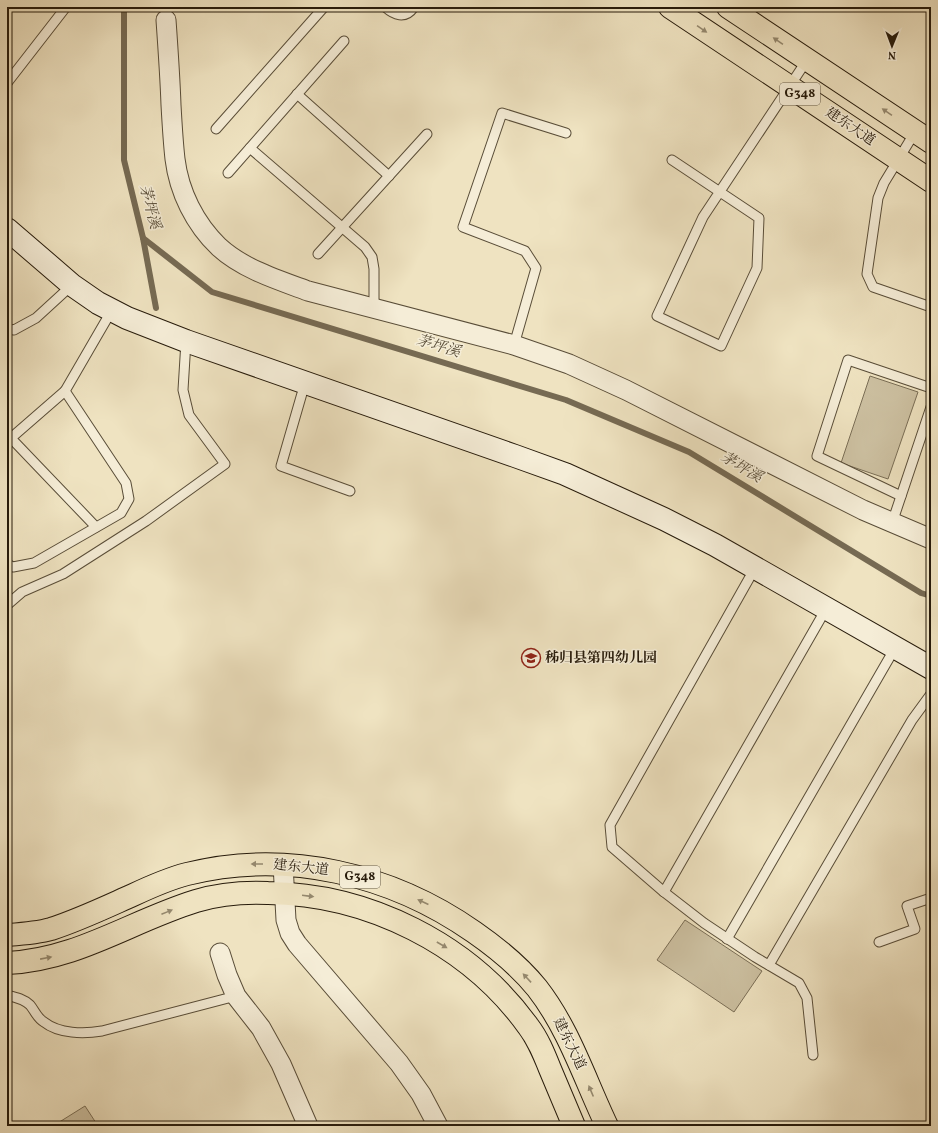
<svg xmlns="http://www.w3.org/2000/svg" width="938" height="1133" font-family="Vollkorn,'Noto Serif SC',serif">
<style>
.grass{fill:#cdc1a2;stroke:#7a6e56}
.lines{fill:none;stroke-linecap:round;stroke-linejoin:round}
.stream{stroke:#766a53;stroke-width:6}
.lane-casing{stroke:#594d38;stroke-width:11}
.street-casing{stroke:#594d38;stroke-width:21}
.secondary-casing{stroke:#271b0b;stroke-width:24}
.highway-casing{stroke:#271b0b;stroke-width:24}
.lane{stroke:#f5edd7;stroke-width:9}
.street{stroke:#f5edd7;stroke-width:19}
.secondary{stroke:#f5edd7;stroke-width:22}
.highway{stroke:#efe3c1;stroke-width:22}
.oneway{fill:#95896f}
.labels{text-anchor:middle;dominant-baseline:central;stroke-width:3;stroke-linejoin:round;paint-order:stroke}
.shield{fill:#f5edd7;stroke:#655a48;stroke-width:1}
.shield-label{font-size:13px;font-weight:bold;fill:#271b0b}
.street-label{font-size:14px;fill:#271b0b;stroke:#f5edd7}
.poi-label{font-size:14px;font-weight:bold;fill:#271b0b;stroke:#f5edd7;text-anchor:start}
.water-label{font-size:15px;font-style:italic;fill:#5c503b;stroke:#f5edd7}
</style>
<rect width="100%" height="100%" fill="#efe3c1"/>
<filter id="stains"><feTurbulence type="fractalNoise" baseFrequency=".005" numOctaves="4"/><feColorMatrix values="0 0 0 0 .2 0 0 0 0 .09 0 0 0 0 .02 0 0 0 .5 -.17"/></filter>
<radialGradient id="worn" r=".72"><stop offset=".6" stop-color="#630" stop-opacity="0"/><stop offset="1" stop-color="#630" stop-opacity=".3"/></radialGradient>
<g class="grass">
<polygon points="870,376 918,392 888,479 841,463"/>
<polygon points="685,920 762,971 734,1012 657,960"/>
<polygon points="85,1106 98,1126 53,1126"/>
</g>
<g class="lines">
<g class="stream">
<polyline points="124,7 124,160 143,238 212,292 566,400 689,452 921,593 931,596"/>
<polyline points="143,238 156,308"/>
</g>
<defs>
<g id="lane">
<path d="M385 7C394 15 405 20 414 7"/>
<polyline points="7,83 66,7"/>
<polyline points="297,94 389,176"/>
<polyline points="216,129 324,7"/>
<polyline points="915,132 884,183 878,198 867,274 873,287 931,307"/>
<polyline points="250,148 365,247 372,257 374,269 374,308"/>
<polyline points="672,160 759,218 757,268 721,346 657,316 703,217 807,60"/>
<polyline points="228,173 344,41"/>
<polyline points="318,254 427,134"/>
<polyline points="7,329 14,330 36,318 72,285"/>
<polyline points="514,345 536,268 525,251 463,227 502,113 566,133"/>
<polyline points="305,383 281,466 350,491"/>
<polyline points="7,434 96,527"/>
<polyline points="11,438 65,391"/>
<polyline points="901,496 817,456 848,360 931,388"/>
<polyline points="892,523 931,407"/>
<polyline points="7,564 13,567 34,563 121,513 129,499 126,483 65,391 112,310"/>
<polyline points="755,568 610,825 612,847 664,892 704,923 755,957 799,983 807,998 813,1055"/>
<polyline points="7,605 22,592 63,574 146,521 225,464 189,415 183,390 186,341"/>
<polyline points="664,892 826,609"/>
<polyline points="727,939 895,648"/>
<polyline points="879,942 915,929 907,906 931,898"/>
<polyline points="769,965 912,720 931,694"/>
<path d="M7 995C15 997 24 999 30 1005 35 1011 37 1018 44 1022 59 1034 84 1034 102 1031L236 996"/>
</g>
<g id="street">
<path d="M166 20C168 48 170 76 171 105 172 123 173 141 175 159 179 192 195 224 219 247 243 269 278 280 308 291L514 345 569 364 626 390 863 510 931 539"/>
<polyline points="283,864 286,920 290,933 297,944 399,1063 421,1094 438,1126"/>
<polyline points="220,953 227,975 236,996 261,1028 281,1064 308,1126"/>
</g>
<polyline id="secondary" points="7,229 72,285 98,303 127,318 186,341 515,456 565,474 664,519 715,545 931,668"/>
<g id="highway">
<polyline points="670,7 931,181"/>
<polyline points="728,7 931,142"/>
<path d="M7 935C21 934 37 933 51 929 79 920 106 907 133 895 150 887 168 879 187 874 287 849 391 874 474 932 497 948 520 967 537 988 569 1029 585 1080 607 1126"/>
<path d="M7 963C77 960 131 921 196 901 219 894 244 892 268 893 368 894 469 944 528 1026 538 1039 544 1054 550 1069 558 1088 566 1107 574 1126"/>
</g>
</defs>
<use href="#lane" class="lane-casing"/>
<use href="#street" class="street-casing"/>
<use href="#secondary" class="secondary-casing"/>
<use href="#highway" class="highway-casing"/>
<use href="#lane" class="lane"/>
<use href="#street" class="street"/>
<use href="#secondary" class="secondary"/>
<use href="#highway" class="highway"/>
</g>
<defs><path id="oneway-solid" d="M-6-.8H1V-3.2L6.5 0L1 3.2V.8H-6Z"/></defs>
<g class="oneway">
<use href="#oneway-solid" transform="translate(702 29) rotate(34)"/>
<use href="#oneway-solid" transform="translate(778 41) rotate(-146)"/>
<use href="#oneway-solid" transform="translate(887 112) rotate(-146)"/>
<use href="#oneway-solid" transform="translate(257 864) rotate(-180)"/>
<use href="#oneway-solid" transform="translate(308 896) rotate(7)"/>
<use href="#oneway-solid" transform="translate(423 902) rotate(-155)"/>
<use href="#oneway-solid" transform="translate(167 912) rotate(-22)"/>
<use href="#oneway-solid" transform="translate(442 945) rotate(30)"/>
<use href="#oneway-solid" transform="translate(46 958) rotate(-11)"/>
<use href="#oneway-solid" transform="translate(527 978) rotate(-133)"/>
<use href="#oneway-solid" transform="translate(591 1091) rotate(-113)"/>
</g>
<defs>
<symbol id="school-ring" viewBox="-11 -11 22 22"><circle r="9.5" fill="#f5edd7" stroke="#8f2418" stroke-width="1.5"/><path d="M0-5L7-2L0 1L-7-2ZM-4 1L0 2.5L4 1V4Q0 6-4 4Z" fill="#8f2418"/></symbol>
</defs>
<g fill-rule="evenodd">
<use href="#school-ring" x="520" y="647" width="22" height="22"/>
</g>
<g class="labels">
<g class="shield">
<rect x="780" y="83" width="40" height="22" rx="3"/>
<rect x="340" y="866" width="40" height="22" rx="3"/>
</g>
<g class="shield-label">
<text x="800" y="94">G348</text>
<text x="360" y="877">G348</text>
</g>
<g class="street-label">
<text transform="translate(850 127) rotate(34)">建东大道</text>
<text transform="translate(301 868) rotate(6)">建东大道</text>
<text transform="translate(569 1044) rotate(64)">建东大道</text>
</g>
<g class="poi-label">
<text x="545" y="658">秭归县第四幼儿园</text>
</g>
<g class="water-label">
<text transform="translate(149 207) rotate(75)">茅坪溪</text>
<text transform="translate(438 347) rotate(17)">茅坪溪</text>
<text transform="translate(741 468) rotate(31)">茅坪溪</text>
</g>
</g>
<rect width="938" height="1133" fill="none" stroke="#efe3c1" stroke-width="24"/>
<rect x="8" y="8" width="922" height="1117" fill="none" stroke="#271b0b" stroke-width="2"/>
<rect x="12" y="12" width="914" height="1109" fill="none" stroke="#271b0b"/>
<g transform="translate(892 46) rotate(181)" stroke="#f5edd7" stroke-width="3" paint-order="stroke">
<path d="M0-3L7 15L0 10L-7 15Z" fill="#271b0b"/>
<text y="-6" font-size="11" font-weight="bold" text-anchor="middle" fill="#271b0b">N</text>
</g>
<rect width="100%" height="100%" filter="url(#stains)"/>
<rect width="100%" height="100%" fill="url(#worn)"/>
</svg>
